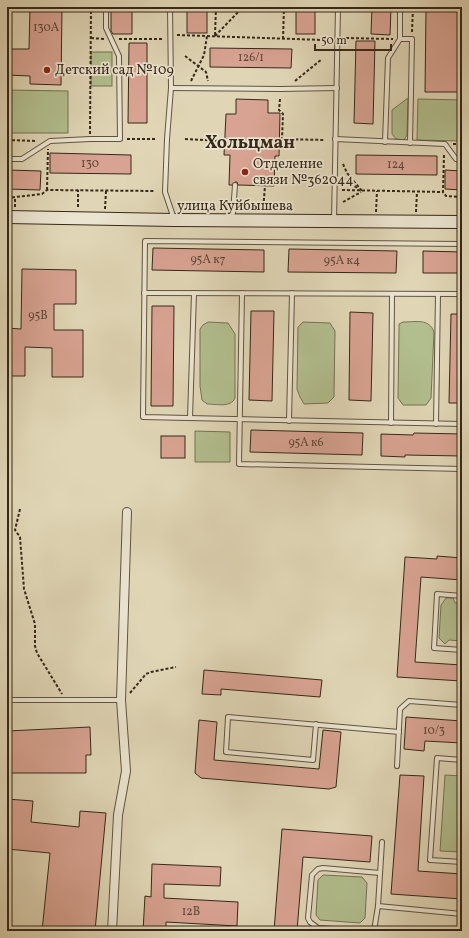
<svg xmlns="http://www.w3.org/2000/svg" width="469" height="938" font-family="Vollkorn,serif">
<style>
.green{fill:#b2be8e;stroke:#747353}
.building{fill:#d8a392;stroke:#362818}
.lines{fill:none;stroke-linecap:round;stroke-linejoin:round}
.lane-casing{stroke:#605440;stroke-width:6}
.street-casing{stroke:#605440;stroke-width:10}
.secondary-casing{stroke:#362818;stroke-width:14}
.path{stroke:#362818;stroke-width:2;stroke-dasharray:3 2;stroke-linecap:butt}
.lane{stroke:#ebe4d0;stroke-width:4}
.street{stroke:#ebe4d0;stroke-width:8}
.secondary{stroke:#ebe4d0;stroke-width:12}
.poi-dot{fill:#8f2418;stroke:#ebe4d0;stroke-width:1.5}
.labels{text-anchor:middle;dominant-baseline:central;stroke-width:3.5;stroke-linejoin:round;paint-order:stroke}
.number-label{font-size:12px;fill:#5e4736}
.poi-label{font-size:14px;fill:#362818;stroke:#ebe4d0;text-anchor:start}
.street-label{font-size:14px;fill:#362818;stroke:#ebe4d0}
.district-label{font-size:18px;font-weight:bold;fill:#362818;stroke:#ebe4d0}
</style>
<rect width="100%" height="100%" fill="#e0d6b6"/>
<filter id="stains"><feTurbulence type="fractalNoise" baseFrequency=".005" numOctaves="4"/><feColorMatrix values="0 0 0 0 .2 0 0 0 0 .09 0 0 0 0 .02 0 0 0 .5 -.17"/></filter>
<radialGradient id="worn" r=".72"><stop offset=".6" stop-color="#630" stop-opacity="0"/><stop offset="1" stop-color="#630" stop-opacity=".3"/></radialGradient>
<g class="green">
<rect x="91" y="52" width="21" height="34"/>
<polygon points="7,90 68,91 68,133 7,133"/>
<polygon points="408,98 407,135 404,140 396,139 392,134 392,110"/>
<polygon points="418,99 462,100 462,141 417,140"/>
<path d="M208 322 228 323 235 334V398C231 408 216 404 207 404L202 400 200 386V329L203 325Z"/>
<polygon points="303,322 330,323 335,331 334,393 334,397 328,403 304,404 300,397 297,389 298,327"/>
<path d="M403 322C416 322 429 318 434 332L431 398 426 405H403L398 398 399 330V324Z"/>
<polygon points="195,431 230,432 230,462 195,462"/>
<polygon points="446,598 453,598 455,603 462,603 462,641 449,640 445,644 439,638 441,605"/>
<polygon points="445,775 462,776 462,852 440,851"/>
<polygon points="323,875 362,877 367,883 365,918 360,923 320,920 316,915 318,880"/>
</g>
<g class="building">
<polygon points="30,7 62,7 61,85 30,84 30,76 7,75 7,49 29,49"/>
<polygon points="111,7 132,7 132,34 113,34 111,31"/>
<rect x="187" y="7" width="20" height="26"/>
<rect x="296" y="7" width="19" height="27"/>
<polygon points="372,7 391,7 390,35 371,34"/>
<polygon points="426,9 461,9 460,62 462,62 462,92 425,92"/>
<polygon points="356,41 375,41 373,124 354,123"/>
<polygon points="129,43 147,43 147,123 128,123"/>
<polygon points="210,48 292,49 291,68 210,67"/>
<polygon points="236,99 268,100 268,113 280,113 279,156 275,156 274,186 238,185 237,182 235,182 232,185 229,185 230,155 224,155 226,114 236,114"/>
<polygon points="50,153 131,155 131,174 50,173"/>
<polygon points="356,155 437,156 437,175 356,174"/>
<polygon points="7,170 41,171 40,190 7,189"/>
<polygon points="445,170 462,171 462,190 445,189"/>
<polygon points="153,248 264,250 264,272 152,270"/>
<polygon points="289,249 397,251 396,273 288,272"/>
<polygon points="423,251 462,252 462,273 423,273"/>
<polygon points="22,269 76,270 76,304 54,304 54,330 83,330 83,377 52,377 52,348 25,347 25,376 7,376 7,328 21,329"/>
<polygon points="152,306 174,306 173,406 151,406"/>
<polygon points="251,311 274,311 272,401 249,400"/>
<polygon points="350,312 373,313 371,401 349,400"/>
<polygon points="451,314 462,314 462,403 449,403"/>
<polygon points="251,430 363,433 362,455 250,452"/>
<polygon points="414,433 462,434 462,456 405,455 405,457 381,456 381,434 413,435"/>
<rect x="161" y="436" width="24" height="22"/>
<polygon points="437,556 462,558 462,580 421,577 415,662 462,665 462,681 397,677 405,557 437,559"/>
<polygon points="204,670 322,680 320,697 221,689 221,695 202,694"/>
<polygon points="406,717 462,721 462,743 425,741 424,751 404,749"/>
<polygon points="199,720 217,722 214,760 319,769 323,730 341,732 336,787 329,789 201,778 195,773"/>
<polygon points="90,727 91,755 86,755 86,773 7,773 7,731"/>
<polygon points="400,775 424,776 418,871 462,874 462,899 391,894"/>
<polygon points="7,799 33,801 31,822 79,827 80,811 106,813 95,931 42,931 50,853 7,849"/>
<polygon points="282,829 372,836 370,862 303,857 297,931 274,931"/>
<polygon points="152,864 221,867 220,886 164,884 164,898 238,902 237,926 166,922 166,931 143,931 145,896 151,897"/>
</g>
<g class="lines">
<defs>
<g id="lane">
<polyline points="170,7 171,88 167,139 165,192 174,219"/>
<polyline points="400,39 412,39 410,143"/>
<polyline points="171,88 280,89 337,88"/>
<polyline points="335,139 445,144 456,159 462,160"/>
<polyline points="385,142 388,58 400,39 400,7"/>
<polyline points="7,159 22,159 50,141 90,139 120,139 119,56 106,28 106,7"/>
<polyline points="233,213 235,185"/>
<polyline points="334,221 338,7"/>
<polyline points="462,244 145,241 143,417 462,424"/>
<polyline points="144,293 462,294"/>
<polyline points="242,293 239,464 462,469"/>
<polyline points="190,418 194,293"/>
<polyline points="289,421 292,293"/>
<polyline points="391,423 392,294"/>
<polyline points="436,424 438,294"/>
<polyline points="462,596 437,594 434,648 462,650"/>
<polyline points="7,700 121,700"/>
<polyline points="316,724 313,760 226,752 228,717 399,732"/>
<polyline points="462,760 437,758 430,860 462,862"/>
<polyline points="397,766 400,709 409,701 462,705"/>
<polyline points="378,906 462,914"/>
<polyline points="366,931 318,928 310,922 308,918 312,875 318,869 323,868 380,873"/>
<polyline points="374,931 378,906 382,842"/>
</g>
<polyline id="street" points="112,931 118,815 126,771 121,700 127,512"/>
<polyline id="secondary" points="7,217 174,220 462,222"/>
</defs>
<use href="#lane" class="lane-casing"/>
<use href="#street" class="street-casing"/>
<use href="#secondary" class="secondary-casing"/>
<g class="path">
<polyline points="412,32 413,7"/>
<polyline points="177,35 323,40"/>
<polyline points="215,35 216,7"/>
<polyline points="215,36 243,7"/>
<polyline points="91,38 104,39"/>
<polyline points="346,38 393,39"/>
<polyline points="119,39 162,39"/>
<polyline points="283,39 284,7"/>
<polyline points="185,56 206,72 208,81"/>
<polyline points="191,81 204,55 207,36"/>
<polyline points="295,81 322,59"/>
<polyline points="280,99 279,110 283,114 282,139 324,140"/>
<polyline points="90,134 91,7"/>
<polyline points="127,139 156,139"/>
<polyline points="185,139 221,141"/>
<polyline points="7,140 37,141"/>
<polyline points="453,144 462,144"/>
<polyline points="444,155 443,192 446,196 462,197"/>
<polyline points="343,164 347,173 362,191"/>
<polyline points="342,178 359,189"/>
<polyline points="47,190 48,149"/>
<polyline points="342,190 443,192"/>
<polyline points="7,198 42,194 47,190 154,191"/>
<polyline points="343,202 361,192"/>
<polyline points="15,207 15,198"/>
<polyline points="78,207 78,190"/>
<polyline points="105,209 106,191"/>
<polyline points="263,211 265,186"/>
<polyline points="376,212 377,191"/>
<polyline points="416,212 417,192"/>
<polyline points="20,509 15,530 20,537 24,589 35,624 35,646 37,653 62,694"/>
<polyline points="130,693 146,674 151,672 176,667"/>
</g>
<use href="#lane" class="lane"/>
<use href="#street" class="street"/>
<use href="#secondary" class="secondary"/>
</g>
<g class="poi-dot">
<circle cx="47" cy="70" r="4"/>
<circle cx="245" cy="172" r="4"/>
</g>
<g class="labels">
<g class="number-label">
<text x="46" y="28">130А</text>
<text x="251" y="58">126/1</text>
<text x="90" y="164">130</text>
<text x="396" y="165">124</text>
<text x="208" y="260">95А к7</text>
<text x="342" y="261">95А к4</text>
<text x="38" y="316">95В</text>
<text x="306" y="443">95А к6</text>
<text x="434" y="731">10/3</text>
<text x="191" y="912">12В</text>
</g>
<g class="poi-label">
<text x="55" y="70">Детский сад №109</text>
<text x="253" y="164">Отделение<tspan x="253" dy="16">связи №362044</tspan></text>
</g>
<g class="street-label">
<text x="235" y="206">улица Куйбышева</text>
</g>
<g class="district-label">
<text x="250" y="143">Хольцман</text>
</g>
</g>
<rect width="469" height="938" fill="none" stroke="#e0d6b6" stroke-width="24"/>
<rect x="8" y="8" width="453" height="922" fill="none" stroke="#362818" stroke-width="2"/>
<rect x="12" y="12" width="445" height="914" fill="none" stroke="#362818"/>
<path d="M315 44v6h76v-6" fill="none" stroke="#362818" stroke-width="2"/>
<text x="321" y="44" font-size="12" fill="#362818" stroke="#ebe4d0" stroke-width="3" paint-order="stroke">50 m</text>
<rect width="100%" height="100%" filter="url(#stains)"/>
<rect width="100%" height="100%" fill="url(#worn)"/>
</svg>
